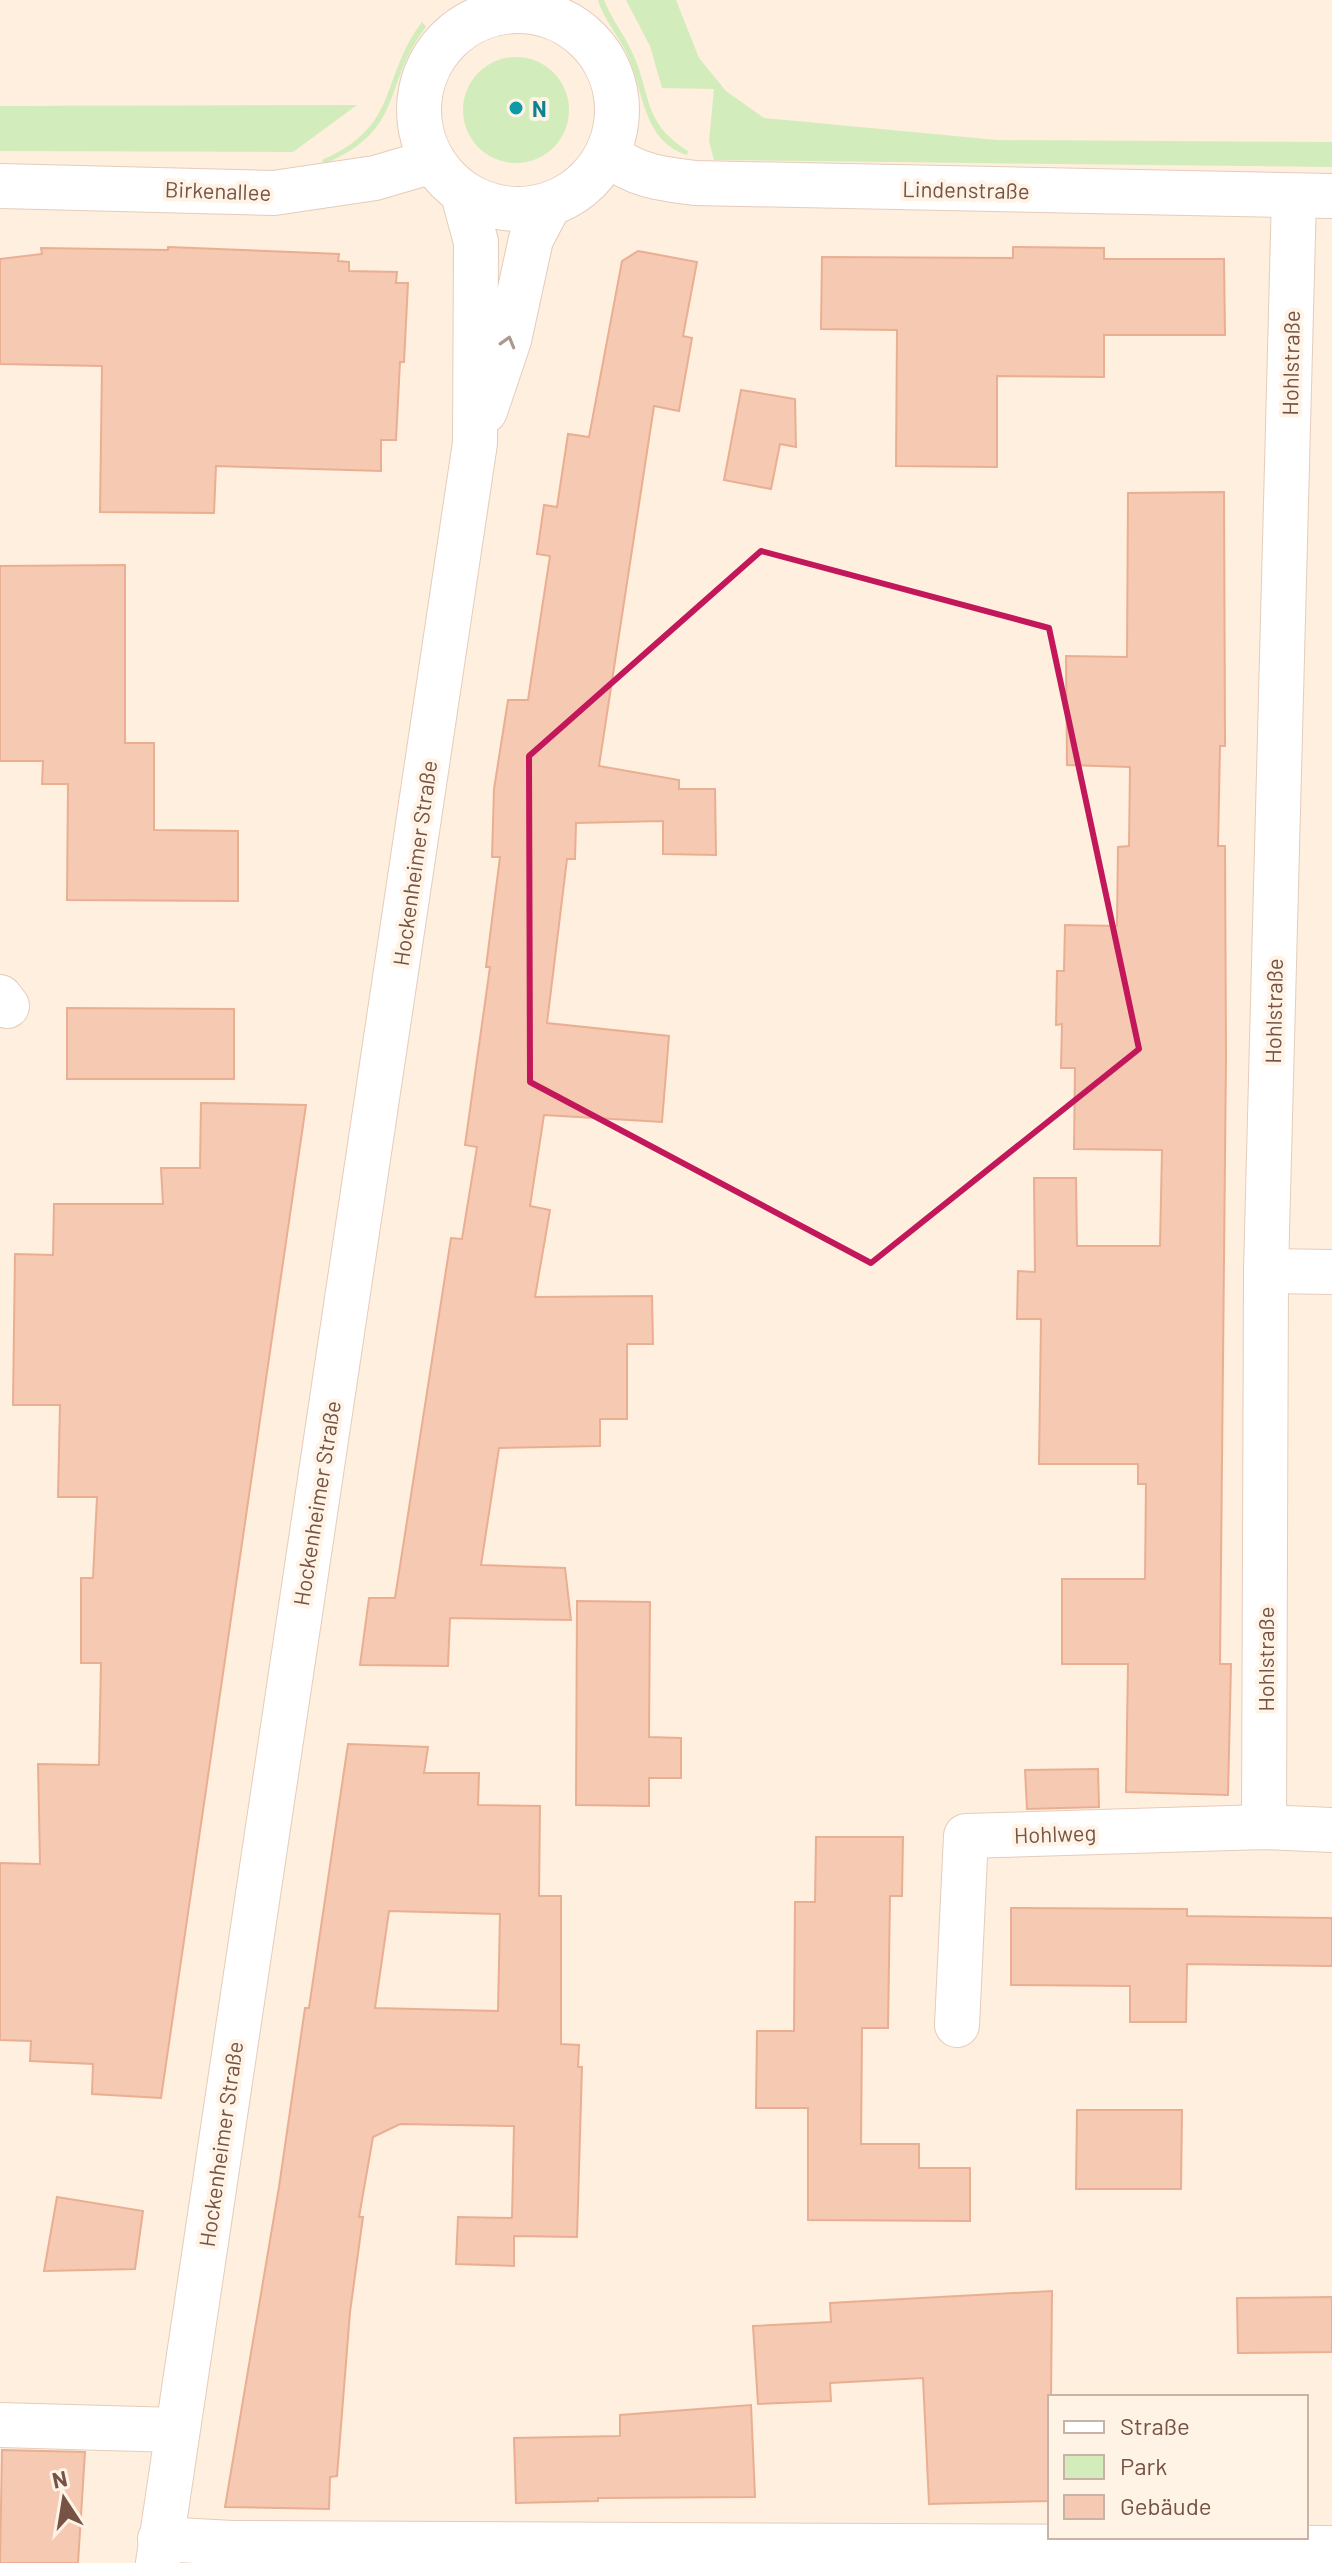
<svg xmlns="http://www.w3.org/2000/svg" width="1332" height="2563" font-family="Barlow,sans-serif">
<style>
.green{fill:#d3ecbc}
.building{fill:#f6c9b3;stroke:#eaae92;stroke-width:2;fill-rule:evenodd}
.lines{fill:none;stroke-linecap:round;stroke-linejoin:round}
.minor-casing{stroke:#e5ccbc;stroke-width:46}
.minor{stroke:#fff;stroke-width:44}
.oneway{stroke:#ad988f}
.marked{fill:none;stroke:#c2185b;stroke-width:6;stroke-linejoin:round}
.culture-dot{fill:#0f9aa8;stroke:#fff3e6;stroke-width:3}
.labels{text-anchor:middle;dominant-baseline:central;stroke-width:8;stroke-linejoin:round;paint-order:stroke}
.culture-label{font-size:22px;font-weight:bold;fill:#0d838f;stroke:#fff3e6;text-anchor:start}
.street-label{font-size:22px;fill:#765344;stroke:#fff3e6}
</style>
<rect width="100%" height="100%" fill="#feefde"/>
<g class="green">
<path d="M598 0H604C611 18 623 33 631 50 652 92 641 122 688 151L687 155C640 140 644 85 625 50 616 33 604 19 598 0Z"/>
<polygon points="626,0 676,0 699,58 726,91 764,118 997,140 1332,142 1332,167 714,160 709,141 714,89 662,88 650,46"/>
<path d="M422 22 426 27C381 85 407 129 324 164L322 160C401 126 379 79 422 22Z"/>
<circle cx="516" cy="110" r="53"/>
<polygon points="357,105 293,152 0,151 0,106"/>
</g>
<g class="building">
<polygon points="168,247 339,254 338,261 349,262 349,271 397,272 396,283 408,283 404,362 400,362 396,440 381,440 381,471 216,466 214,513 100,512 102,366 0,364 0,259 42,254 41,248 168,250"/>
<polygon points="1013,247 1104,248 1104,259 1224,259 1225,335 1104,335 1104,377 997,376 997,467 896,466 897,330 821,329 822,257 1013,258"/>
<polygon points="638,251 697,262 683,336 692,338 679,411 654,406 599,766 679,780 679,789 715,789 716,855 663,854 663,821 576,823 575,859 567,859 547,1023 669,1036 662,1122 544,1115 530,1206 550,1210 535,1297 652,1296 653,1344 627,1344 627,1419 600,1419 600,1446 499,1448 481,1565 565,1568 571,1620 450,1618 448,1666 360,1665 369,1598 395,1598 451,1238 462,1239 477,1147 465,1145 490,967 486,967 500,857 492,857 494,789 508,700 528,700 550,556 537,554 544,505 557,507 568,434 589,437 622,261"/>
<polygon points="741,390 795,399 796,447 780,444 771,489 724,480"/>
<polygon points="1224,492 1225,746 1220,746 1218,846 1225,846 1226,1056 1220,1664 1231,1664 1228,1795 1126,1792 1128,1664 1062,1664 1062,1579 1145,1579 1146,1484 1138,1484 1138,1464 1039,1464 1041,1319 1017,1319 1018,1271 1035,1272 1034,1178 1076,1178 1077,1246 1160,1246 1162,1150 1074,1149 1075,1068 1061,1068 1062,1024 1056,1025 1057,971 1064,971 1065,925 1117,926 1118,847 1129,846 1130,767 1067,765 1066,656 1127,657 1128,493"/>
<polygon points="125,565 125,743 154,743 154,830 238,831 238,901 67,900 68,784 42,784 43,761 0,761 0,566"/>
<polygon points="67,1008 234,1009 234,1079 67,1079"/>
<polygon points="201,1103 306,1105 161,2098 92,2094 93,2064 30,2061 31,2041 0,2040 0,1863 40,1864 38,1764 99,1765 101,1663 81,1663 81,1578 93,1578 97,1497 58,1497 60,1405 13,1405 15,1254 53,1255 54,1204 163,1204 161,1168 200,1168"/>
<polygon points="577,1601 650,1602 649,1737 681,1738 681,1778 649,1778 649,1806 576,1805"/>
<path d="M348 1744 428 1747 424 1773H479L478 1805 540 1806 539 1896H561V2044L579 2045 578 2067H582L577 2237 514 2236V2266L456 2264 458 2217 512 2218 514 2126 400 2124 373 2137 359 2217H363L350 2312 337 2476 330 2477 329 2509 225 2507 279 2187 305 2008H309ZM389 1911 500 1914 498 2011 375 2008Z"/>
<polygon points="1098,1769 1099,1807 1027,1809 1025,1770"/>
<polygon points="816,1837 903,1837 902,1896 890,1896 888,2028 862,2028 861,2144 919,2144 919,2168 970,2168 970,2221 808,2220 808,2108 756,2108 757,2031 794,2031 795,1902 815,1902"/>
<polygon points="1011,1908 1187,1909 1187,1916 1332,1918 1332,1966 1187,1964 1186,2022 1130,2022 1130,1986 1011,1985"/>
<polygon points="1077,2110 1182,2110 1181,2189 1076,2189"/>
<polygon points="57,2197 143,2211 135,2269 44,2271"/>
<polygon points="1052,2291 1050,2501 929,2504 923,2378 830,2383 831,2401 758,2404 753,2326 831,2322 830,2303"/>
<polygon points="1332,2297 1332,2352 1238,2353 1237,2298"/>
<polygon points="751,2405 755,2497 598,2498 598,2501 516,2503 514,2438 620,2436 620,2415"/>
<polygon points="2,2450 85,2452 78,2563 0,2563"/>
</g>
<g class="lines">
<defs>
<g id="minor">
<circle cx="518" cy="110" r="99"/>
<path d="M608 154C635 176 661 179 695 183L1332 196"/>
<polyline points="0,186 274,193 375,178 433,161"/>
<polyline points="485,411 509,340 531,239 549,205"/>
<polyline points="0,997 7,1006"/>
<polyline points="1266,1271 1332,1272"/>
<polyline points="1264,1827 1266,1271 1294,196"/>
<polyline points="957,2025 966,1836 1264,1827 1332,1830"/>
<polyline points="0,2425 176,2430"/>
<polyline points="160,2539 232,2543 1332,2548"/>
<polyline points="158,2563 475,443 476,242 463,194"/>
</g>
</defs>
<use href="#minor" class="minor-casing"/>
<use href="#minor" class="minor"/>
</g>
<defs><path id="oneway-chevron" d="M-2-3.5L2.5 0L-2 3.5" fill="none" stroke-width="1.6" stroke-linecap="round" stroke-linejoin="round" transform="scale(2)"/></defs>
<use class="oneway" href="#oneway-chevron" transform="translate(508 342) rotate(-74)"/>
<path class="marked" d="M761 551 1049 628 1139 1049 871 1263 530 1082 529 756Z"/>
<circle class="culture-dot" cx="516" cy="108" r="8"/>
<g class="labels">
<g class="culture-label">
<text x="532" y="108">N</text>
</g>
<g class="street-label">
<text transform="translate(966 189) rotate(1)">Lindenstraße</text>
<text transform="translate(218 190) rotate(2)">Birkenallee</text>
<text transform="translate(1290 363) rotate(-89)">Hohlstraße</text>
<text transform="translate(414 863) rotate(-82)">Hockenheimer Straße</text>
<text transform="translate(1273 1011) rotate(-89)">Hohlstraße</text>
<text transform="translate(316 1503) rotate(-81)">Hockenheimer Straße</text>
<text transform="translate(1265 1659) rotate(-90)">Hohlstraße</text>
<text transform="translate(1055 1833) rotate(-2)">Hohlweg</text>
<text transform="translate(220 2144) rotate(-82)">Hockenheimer Straße</text>
</g>
</g>
<rect x="1048" y="2395" width="260" height="144" fill="#fff3e6" stroke="#c8b3a5" stroke-width="2"/>
<rect x="1064" y="2421" width="40" height="12" fill="#ffffff" stroke="#c8b3a5" stroke-width="2"/>
<text x="1120" y="2435" font-size="24" fill="#765344">Straße</text>
<rect x="1064" y="2455" width="40" height="24" fill="#d3ecbc" stroke="#c8b3a5" stroke-width="2"/>
<text x="1120" y="2475" font-size="24" fill="#765344">Park</text>
<rect x="1064" y="2495" width="40" height="24" fill="#f6c9b3" stroke="#c8b3a5" stroke-width="2"/>
<text x="1120" y="2515" font-size="24" fill="#765344">Gebäude</text>
<g transform="translate(64 2499) rotate(348)" stroke="#fff3e6" stroke-width="6" paint-order="stroke">
<path d="M0-6L14 30L0 20L-14 30Z" fill="#765344"/>
<text y="-12" font-size="22" font-weight="bold" text-anchor="middle" fill="#765344">N</text>
</g>
</svg>
